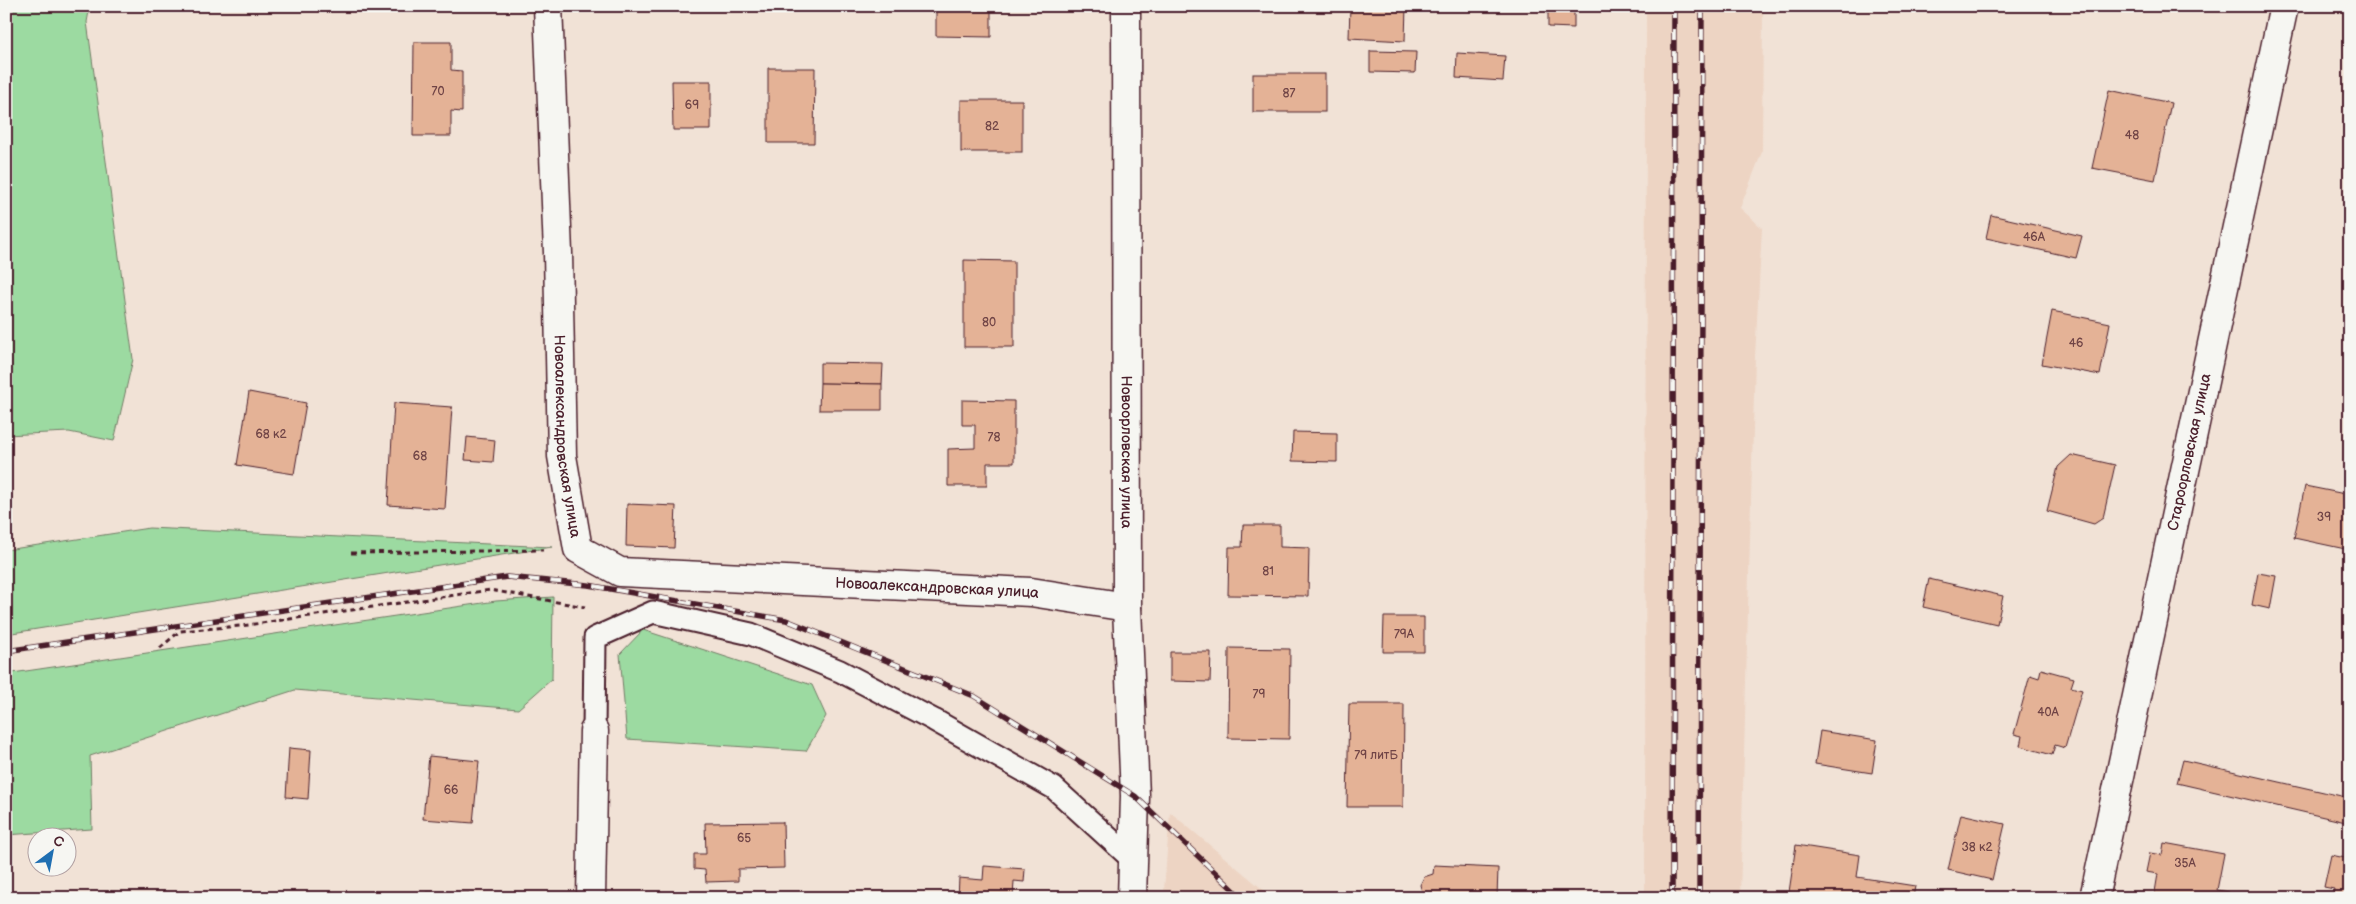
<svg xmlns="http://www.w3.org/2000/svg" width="2356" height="904" font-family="'Balsamiq Sans',sans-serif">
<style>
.built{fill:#edd4c3}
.green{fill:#9cdaa1;stroke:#737c66}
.building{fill:#e4b296;stroke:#4a1f2b}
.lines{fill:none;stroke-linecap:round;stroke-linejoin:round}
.lane-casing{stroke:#4a1f2b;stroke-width:25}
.street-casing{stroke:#4a1f2b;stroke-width:31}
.path{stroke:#4a1f2b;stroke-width:3;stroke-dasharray:5 4;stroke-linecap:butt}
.lane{stroke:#f6f6f2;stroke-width:21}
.street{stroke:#f6f6f2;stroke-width:28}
.rail-casing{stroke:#4a1f2b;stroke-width:5.5}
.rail{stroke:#f6f6f2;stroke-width:4;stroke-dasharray:11;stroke-linecap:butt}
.labels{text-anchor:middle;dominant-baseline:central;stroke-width:4;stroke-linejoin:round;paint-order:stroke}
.number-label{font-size:12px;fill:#704446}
.street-label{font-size:15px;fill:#4a1f2b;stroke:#f6f6f2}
</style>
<rect width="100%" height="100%" fill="#f1e2d6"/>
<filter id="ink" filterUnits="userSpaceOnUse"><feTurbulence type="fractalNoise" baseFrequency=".02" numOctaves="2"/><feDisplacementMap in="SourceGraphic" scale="10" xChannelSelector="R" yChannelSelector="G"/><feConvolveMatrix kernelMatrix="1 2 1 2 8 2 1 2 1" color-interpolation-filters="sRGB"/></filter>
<g filter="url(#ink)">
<g class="built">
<polygon points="1646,6 1763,6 1762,152 1740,208 1762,228 1755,357 1740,898 1645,898"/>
<polygon points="1170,812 1273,898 1185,898 1164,890"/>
</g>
<g class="green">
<polygon points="6,6 90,6 87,22 133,359 114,441 69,432 6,435"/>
<polygon points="149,528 552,547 6,634 6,550"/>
<polygon points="553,597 552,679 518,709 295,690 90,756 92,829 6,835 6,674 496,601"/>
<polygon points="643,630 812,685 826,716 806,751 627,739 620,654"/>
</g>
<g class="building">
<polygon points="936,6 991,6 991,37 936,36"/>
<rect x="1233" y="6" width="78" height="1"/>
<polygon points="1350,6 1406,6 1405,41 1349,38"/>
<polygon points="1548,6 1574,6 1574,28 1548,27"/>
<polygon points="414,42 451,42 451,70 462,71 462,112 451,111 451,136 413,136"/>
<polygon points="1370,51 1416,52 1415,73 1370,72"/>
<polygon points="1457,53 1505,56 1503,81 1456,78"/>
<polygon points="768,68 815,68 814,143 768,143"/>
<rect x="1253" y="74" width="72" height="38"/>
<polygon points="672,81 711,81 711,130 673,130"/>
<polygon points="2109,90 2171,103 2155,180 2092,168"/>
<rect x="961" y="100" width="61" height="52"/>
<polygon points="1991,215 2082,236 2076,258 1986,238"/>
<polygon points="964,260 1014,261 1014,347 964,347"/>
<polygon points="2052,311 2110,323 2100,375 2042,364"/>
<polygon points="820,363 883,364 882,384 820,383"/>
<polygon points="820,383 882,384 882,410 819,410"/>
<polygon points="249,392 306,403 294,474 237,465"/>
<polygon points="962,400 1014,401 1014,463 987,463 987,486 948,486 948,449 975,448 975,425 962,425"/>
<polygon points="394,403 452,407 445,509 388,505"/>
<polygon points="1293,432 1337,433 1337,462 1292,461"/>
<polygon points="467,437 495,440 493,462 465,460"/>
<polygon points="2071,455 2115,465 2103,518 2094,524 2047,511 2058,467"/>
<polygon points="2305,486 2350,495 2350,550 2294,538"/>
<polygon points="627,504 676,506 674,548 626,546"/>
<polygon points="1243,525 1280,525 1280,547 1309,548 1308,596 1228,595 1229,547 1242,547"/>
<polygon points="2258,573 2276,576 2270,609 2252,605"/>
<polygon points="1929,579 2003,596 1997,624 1923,607"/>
<polygon points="1384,617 1424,617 1424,652 1383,652"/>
<polygon points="1229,648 1290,649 1289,739 1228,738"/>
<polygon points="1170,652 1211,652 1210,682 1170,681"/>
<polygon points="2041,669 2074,678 2071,687 2082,690 2065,748 2055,745 2052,755 2020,746 2022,736 2014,734 2030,675 2039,678"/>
<polygon points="1349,704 1404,704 1403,807 1347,807"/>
<polygon points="1820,731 1877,740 1872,773 1815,764"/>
<polygon points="289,748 311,750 308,799 286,797"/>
<polygon points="429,756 479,761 473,823 423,819"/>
<polygon points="2183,760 2350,798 2350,823 2177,783"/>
<polygon points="1961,814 2005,824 1992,880 1948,870"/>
<polygon points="783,822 784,868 738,869 738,881 706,882 705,870 694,869 694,854 706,854 705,823"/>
<polygon points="2164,843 2224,854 2217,890 2229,892 2228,898 2154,898 2158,874 2146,872 2150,853 2162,855"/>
<polygon points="1796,845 1860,855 1857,877 1915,886 1913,898 1822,898 1789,892"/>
<polygon points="2331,855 2350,859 2350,898 2332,898 2334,889 2324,887"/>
<polygon points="1434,865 1498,868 1497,898 1427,898 1423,895 1420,885 1424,877 1433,874"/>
<polygon points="984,866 1025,869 1024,882 1014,881 1013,898 958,898 959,878 983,880"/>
<polygon points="427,892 469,893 469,898 427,898"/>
</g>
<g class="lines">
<defs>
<polyline id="lane" points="594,731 595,638 653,612 751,634 840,671 934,720 1054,788 1133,860"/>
<g id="street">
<path id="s1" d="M548 6 558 253 562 456 578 549 620 572 1031 592 1127 607"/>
<path id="s2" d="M1126 6 1127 607 1135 796 1132 898"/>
<polyline points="591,898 594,731"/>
<path id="s3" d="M2094 898 2284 6"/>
</g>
</defs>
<use href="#lane" class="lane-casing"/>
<use href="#street" class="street-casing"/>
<g class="path">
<polyline points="351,553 543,550"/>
<polyline points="160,648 180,631 241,626 490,590 585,607"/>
</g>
<use href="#lane" class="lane"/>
<use href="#street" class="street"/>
<defs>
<g id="rail">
<polyline points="6,651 507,577 588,585 786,620 974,696 1135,796 1242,898"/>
<polyline points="1672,898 1674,6"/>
<polyline points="1699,898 1702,6"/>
</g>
</defs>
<use href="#rail" class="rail-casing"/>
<use href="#rail" class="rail"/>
</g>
</g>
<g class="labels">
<g class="number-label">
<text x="438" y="91">70</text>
<text x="1289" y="93">87</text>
<text x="692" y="105">69</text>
<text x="992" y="126">82</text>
<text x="2132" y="135">48</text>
<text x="2034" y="237">46А</text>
<text x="989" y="322">80</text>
<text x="2076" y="343">46</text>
<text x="271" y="434">68 к2</text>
<text x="994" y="437">78</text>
<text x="420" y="456">68</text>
<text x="2324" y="517">39</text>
<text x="1268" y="571">81</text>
<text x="1404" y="634">79А</text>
<text x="1259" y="694">79</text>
<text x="2048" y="712">40А</text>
<text x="1376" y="755">79 литБ</text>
<text x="451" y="790">66</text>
<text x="744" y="838">65</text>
<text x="1977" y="847">38 к2</text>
<text x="2185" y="863">35А</text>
</g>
<g class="street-label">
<text stroke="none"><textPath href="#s1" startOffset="431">Новоалександровская улица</textPath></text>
<text stroke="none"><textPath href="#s2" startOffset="446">Новоорловская улица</textPath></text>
<text stroke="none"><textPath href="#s3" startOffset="456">Староорловская улица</textPath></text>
<text stroke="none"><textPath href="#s1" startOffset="910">Новоалександровская улица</textPath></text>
</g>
</g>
<rect width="2356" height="904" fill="none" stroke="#f6f6f2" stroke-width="25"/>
<rect x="12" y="12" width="2331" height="879" fill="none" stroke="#4a1f2b" stroke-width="2" filter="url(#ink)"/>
<g transform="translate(52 852) rotate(32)"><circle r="24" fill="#f6f6f2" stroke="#b1a0a2"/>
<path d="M0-4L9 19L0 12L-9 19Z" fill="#1f6fb2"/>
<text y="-8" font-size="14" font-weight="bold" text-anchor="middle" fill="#4a1f2b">С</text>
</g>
</svg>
